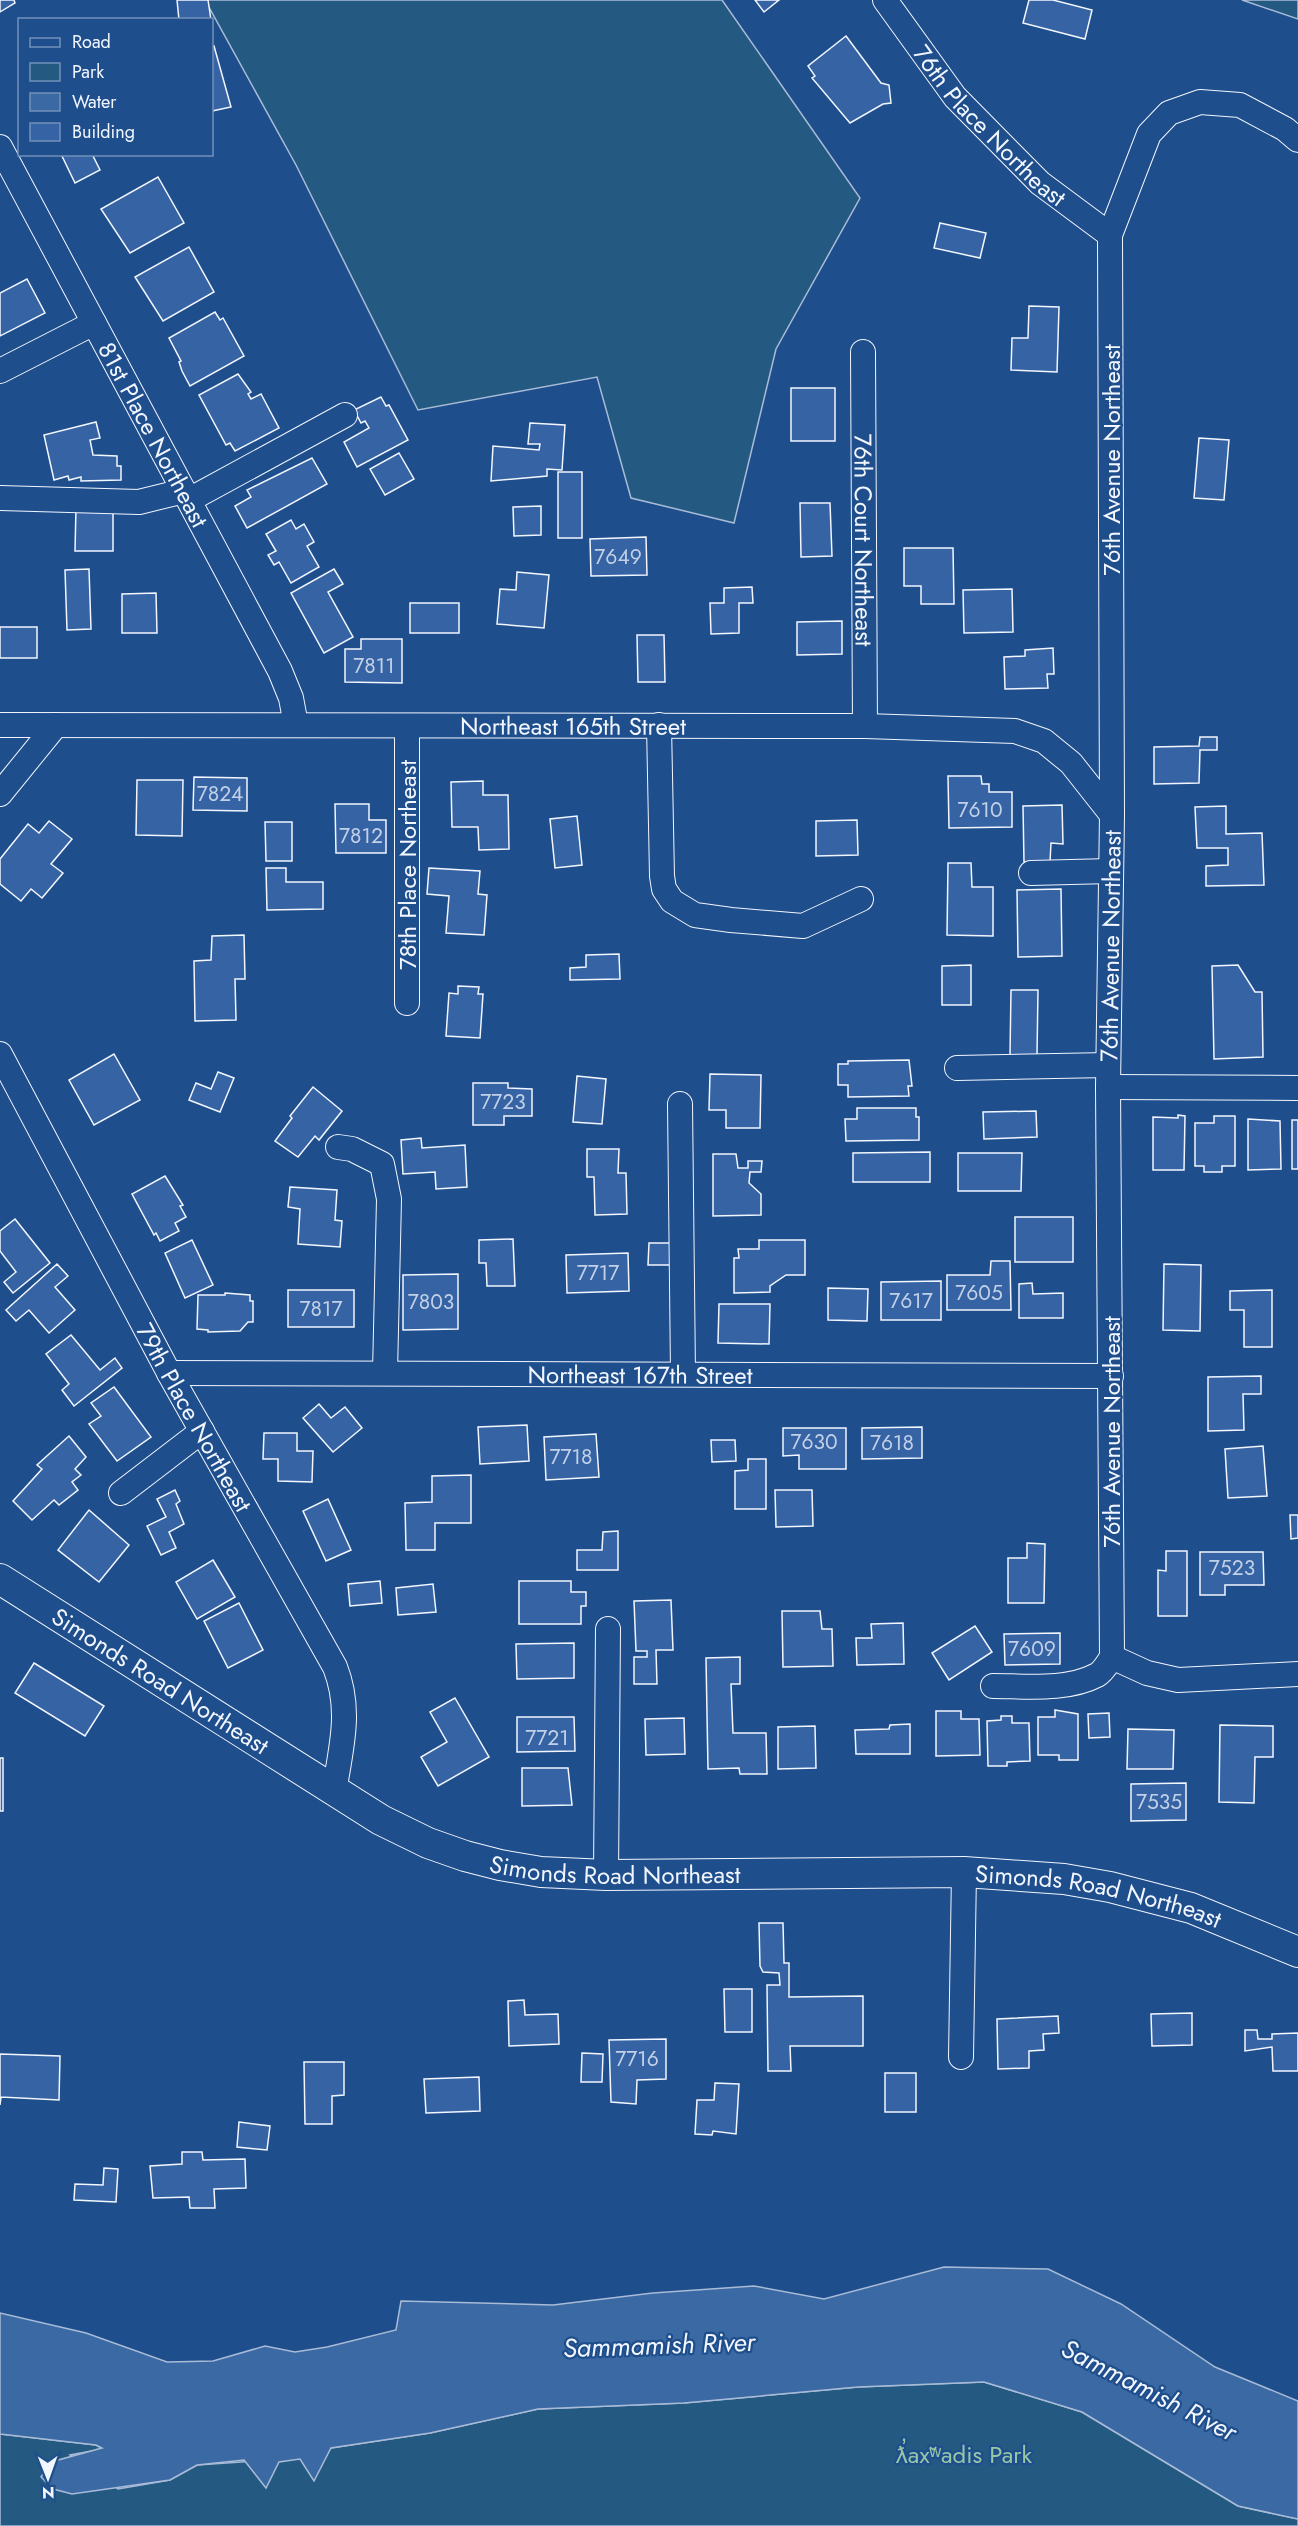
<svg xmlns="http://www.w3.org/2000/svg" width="1298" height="2526" font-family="Jost,sans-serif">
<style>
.green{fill:#245a82;stroke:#a8bbd7;stroke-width:1.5}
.water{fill:#3b69a3;stroke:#a8bbd7;stroke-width:1.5}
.building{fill:#3563a3;stroke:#f2f6ff;stroke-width:1.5}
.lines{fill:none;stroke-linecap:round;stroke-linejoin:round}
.minor-casing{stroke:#f2f6ff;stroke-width:26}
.major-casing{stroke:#f2f6ff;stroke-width:32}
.minor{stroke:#1f4e8c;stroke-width:24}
.major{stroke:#1f4e8c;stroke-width:30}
.labels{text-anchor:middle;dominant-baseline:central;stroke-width:4.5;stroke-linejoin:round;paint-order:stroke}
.number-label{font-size:21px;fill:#c3d1e8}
.street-label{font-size:24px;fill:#f2f6ff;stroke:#1f4e8c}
.park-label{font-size:24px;fill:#97c8a6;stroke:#1f4e8c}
.water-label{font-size:26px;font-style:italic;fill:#f2f6ff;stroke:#1f4e8c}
</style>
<rect width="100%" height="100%" fill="#1f4e8c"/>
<g class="green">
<polygon points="205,0 722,0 860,198 776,349 734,523 631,498 597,377 418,410 296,165"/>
<polygon points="1242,0 1298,0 1298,19"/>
<polygon points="984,2382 1082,2412 1238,2506 1298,2519 1298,2526 0,2526 0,2434 96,2445 103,2449 70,2455 118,2489 170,2480 197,2465 300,2458 331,2448 430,2433 538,2409 684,2403 858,2387"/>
</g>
<polygon class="water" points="944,2267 1048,2269 1121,2304 1215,2367 1298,2401 1298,2519 1238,2506 1082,2412 984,2382 858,2387 684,2403 538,2409 430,2433 331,2448 314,2481 300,2459 279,2462 266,2488 244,2460 197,2465 170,2480 72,2494 53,2489 41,2477 51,2462 102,2448 96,2445 0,2434 0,2313 86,2333 167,2362 213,2361 265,2346 295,2352 327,2347 396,2330 401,2301 553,2305 653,2293 754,2286 824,2299"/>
<g class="building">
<polygon points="0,0 14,0 15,3 0,12"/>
<polygon points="177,0 208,0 211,20 179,20"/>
<polygon points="755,0 779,0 764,12"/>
<polygon points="1029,0 1053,0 1092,10 1085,39 1023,23"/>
<polygon points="846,36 881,83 889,85 891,103 883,104 850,123 812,78 815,76 808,66"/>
<polygon points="214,46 231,107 212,111 212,47"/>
<polygon points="61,154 92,154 100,170 75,183"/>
<polygon points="158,177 184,223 130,253 101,209"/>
<polygon points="940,223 986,233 980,258 934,248"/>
<polygon points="189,247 214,292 163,321 135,277"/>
<polygon points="27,279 45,313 0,336 0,293"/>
<polygon points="1029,306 1059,307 1057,372 1011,370 1012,338 1028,338"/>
<polygon points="215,312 220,320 223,318 244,356 190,386 182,371 179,362 181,361 169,338"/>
<polygon points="238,374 251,392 248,394 251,399 261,394 279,428 235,451 230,443 226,445 199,395"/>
<rect x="791" y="388" width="44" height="53"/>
<polygon points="381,397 386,406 389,405 408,440 357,467 344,442 369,428 365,421 361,423 354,410"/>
<polygon points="96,422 100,438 90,440 93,455 117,456 117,466 121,466 121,480 81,481 81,477 69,480 68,476 54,480 44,435"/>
<polygon points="530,423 565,425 562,470 547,469 547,476 491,481 493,446 539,450 540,444 528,444"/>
<polygon points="1199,438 1229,440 1224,500 1194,498"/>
<polygon points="399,453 414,479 385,495 370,469"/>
<polygon points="312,458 327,484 247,528 235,506 251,497 247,490"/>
<rect x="558" y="472" width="24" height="66"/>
<polygon points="800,503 830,503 832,556 801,557"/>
<polygon points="541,506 541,535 514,536 513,507"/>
<polygon points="76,508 113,509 113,551 75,551"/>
<polygon points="291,520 296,529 304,524 314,542 307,546 319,567 291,583 279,562 274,565 268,555 276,551 266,534"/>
<polygon points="646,537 647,575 591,576 590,539"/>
<polygon points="904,548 953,548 954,604 921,604 921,586 904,586"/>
<polygon points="89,569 91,629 67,630 65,570"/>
<polygon points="334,569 343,584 328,592 353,637 324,653 291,593"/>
<polygon points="517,572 549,575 544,628 497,624 500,589 516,590"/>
<polygon points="752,587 753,603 739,603 739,633 711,634 710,603 724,603 724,588"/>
<polygon points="1012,589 1013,632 964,633 963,590"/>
<polygon points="156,593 157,633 122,633 122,594"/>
<rect x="410" y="603" width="49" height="30"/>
<polygon points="842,621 842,654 797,655 797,622"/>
<rect x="0" y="627" width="37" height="31"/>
<polygon points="637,635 664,635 665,682 638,682"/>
<polygon points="361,639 402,639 402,683 345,682 345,649 361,649"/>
<polygon points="1053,648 1054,674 1047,674 1048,688 1005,689 1004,657 1025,656 1025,650"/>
<polygon points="1200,737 1217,737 1217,750 1200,750 1199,783 1154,784 1154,747 1199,746"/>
<polygon points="948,776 981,776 982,784 989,784 989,792 1012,792 1012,827 949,828"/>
<polygon points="194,777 247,778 247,811 193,810"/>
<polygon points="137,780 183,780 182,836 136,835"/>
<polygon points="483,781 483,795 508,795 509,849 479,850 478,827 452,827 451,782"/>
<polygon points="335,804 369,804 369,820 386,820 386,853 336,853"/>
<polygon points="1062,805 1063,844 1051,843 1050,862 1024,862 1023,806"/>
<polygon points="1226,806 1226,834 1262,833 1264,885 1206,886 1206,866 1228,865 1228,848 1197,848 1195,807"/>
<polygon points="577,816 582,865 555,868 550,819"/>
<polygon points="857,820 858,855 816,856 816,821"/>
<polygon points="49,821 72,839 51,864 63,873 42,898 31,889 21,901 0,884 0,859 28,824 39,833"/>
<polygon points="265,822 292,822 292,861 266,861"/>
<polygon points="948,863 971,863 972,887 993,887 993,936 947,935"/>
<polygon points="266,868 286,868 286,882 323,882 323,909 267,910"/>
<polygon points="429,868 480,871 478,894 487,895 484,935 446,933 449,896 427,894"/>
<polygon points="1061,889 1062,956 1018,957 1017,890"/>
<polygon points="244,935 245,979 235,979 236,1020 195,1021 194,961 211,960 212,936"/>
<polygon points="619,954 620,979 570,980 570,968 586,967 586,955"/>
<polygon points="971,965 971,1005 942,1005 942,966"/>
<polygon points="1238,965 1255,992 1262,992 1263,1057 1214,1059 1212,966"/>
<polygon points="458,986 479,987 478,994 483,994 480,1038 446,1036 449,993 458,994"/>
<polygon points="1011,990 1038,990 1037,1056 1010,1055"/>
<polygon points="114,1054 140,1100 94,1125 69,1080"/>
<polygon points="909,1060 912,1086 908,1086 909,1096 848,1097 848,1085 838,1085 838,1064 848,1064 848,1061"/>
<polygon points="218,1072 234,1078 220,1112 189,1100 196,1083 211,1089"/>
<polygon points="710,1074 761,1075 760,1128 726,1128 726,1110 709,1110"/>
<polygon points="577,1076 606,1079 602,1124 573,1122"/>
<polygon points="473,1083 508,1083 508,1088 532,1089 532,1116 504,1116 504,1125 473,1125"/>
<polygon points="313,1087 342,1111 319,1140 315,1136 298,1157 275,1141 292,1118 290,1116"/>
<polygon points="857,1108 916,1108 916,1117 919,1117 919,1140 846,1141 845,1119 857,1119"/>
<polygon points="1036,1111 1037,1137 984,1139 983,1112"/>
<polygon points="1178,1115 1185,1116 1184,1170 1153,1170 1153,1117 1178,1118"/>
<polygon points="1214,1116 1235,1116 1235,1166 1222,1166 1222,1172 1204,1172 1204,1166 1195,1166 1195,1123 1214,1123"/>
<polygon points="1248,1119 1280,1121 1281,1169 1248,1170"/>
<rect x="1292" y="1120" width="6" height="49"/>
<polygon points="421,1138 422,1148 465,1145 467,1187 436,1189 435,1172 403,1174 401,1140"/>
<polygon points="587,1149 619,1149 618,1173 626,1173 627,1214 595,1215 594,1177 587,1177"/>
<polygon points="930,1152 930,1182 853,1182 853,1153"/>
<polygon points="958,1153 1022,1153 1021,1191 958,1191"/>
<polygon points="713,1154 736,1154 738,1168 748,1168 748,1161 762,1161 761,1172 750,1172 749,1183 761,1194 761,1215 713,1216"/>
<polygon points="165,1176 183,1205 180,1206 186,1217 175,1223 179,1231 160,1241 156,1233 154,1235 132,1194"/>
<polygon points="290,1187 337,1190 335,1220 342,1221 340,1247 298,1244 300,1209 288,1207"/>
<rect x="1015" y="1217" width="58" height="45"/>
<polygon points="15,1219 50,1263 13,1293 4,1282 16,1272 0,1251 0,1231"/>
<polygon points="513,1239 515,1286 487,1286 486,1263 479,1263 479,1240"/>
<polygon points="192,1240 213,1285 185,1298 165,1253"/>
<polygon points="759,1240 805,1240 805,1275 786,1275 770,1286 770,1292 734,1293 734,1258 739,1258 738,1249 759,1249"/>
<polygon points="649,1243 670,1243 670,1265 648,1265"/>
<polygon points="628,1253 629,1291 567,1293 566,1255"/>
<polygon points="991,1261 1010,1261 1011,1310 947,1310 947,1275 990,1275"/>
<polygon points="57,1264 68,1276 55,1287 75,1310 49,1333 29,1310 16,1321 6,1310"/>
<polygon points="1164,1264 1201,1265 1200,1331 1163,1330"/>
<polygon points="458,1274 458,1329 403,1330 403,1275"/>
<polygon points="941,1281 941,1320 881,1320 881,1282"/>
<polygon points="1032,1283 1033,1294 1063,1293 1063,1318 1019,1318 1019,1284"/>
<polygon points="828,1288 868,1289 867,1321 828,1320"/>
<rect x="288" y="1290" width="66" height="37"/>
<polygon points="1272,1290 1272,1347 1244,1347 1244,1310 1230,1310 1230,1291"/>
<polygon points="225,1293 250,1295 250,1301 253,1301 253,1322 248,1322 240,1331 208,1332 208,1330 197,1329 198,1295 225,1295"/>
<polygon points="719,1304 770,1304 769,1344 718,1343"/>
<polygon points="71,1335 100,1370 115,1358 122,1368 74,1406 62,1390 69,1384 46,1354"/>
<polygon points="1261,1376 1261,1394 1243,1394 1244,1430 1208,1431 1208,1377"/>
<polygon points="114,1387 151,1437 117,1461 89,1424 101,1416 91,1403"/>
<polygon points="319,1404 331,1418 345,1407 362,1428 333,1452 303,1418"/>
<polygon points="527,1425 529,1461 480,1464 478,1427"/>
<polygon points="922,1427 922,1458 862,1459 862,1428"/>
<polygon points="783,1428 846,1428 846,1469 799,1469 799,1455 783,1456"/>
<polygon points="264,1433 297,1433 297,1451 313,1451 312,1482 278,1481 278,1459 263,1459"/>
<polygon points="596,1434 599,1477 546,1480 544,1437"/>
<polygon points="69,1436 86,1457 75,1469 81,1475 72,1482 78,1490 59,1505 54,1500 32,1520 13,1501 42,1469 37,1465"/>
<polygon points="711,1440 735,1440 736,1461 712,1462"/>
<polygon points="1263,1446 1267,1496 1228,1498 1225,1449"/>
<polygon points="748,1459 766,1459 766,1509 735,1509 735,1471 748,1470"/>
<polygon points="471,1475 471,1523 435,1523 435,1550 406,1550 405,1503 432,1502 432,1476"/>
<polygon points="175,1490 180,1501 176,1504 184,1524 169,1532 176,1548 161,1555 147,1526 166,1517 157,1499"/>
<polygon points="775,1490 812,1490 813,1526 776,1527"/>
<polygon points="328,1499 351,1550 326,1561 303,1511"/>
<polygon points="89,1510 129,1545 99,1582 58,1550"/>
<polygon points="1290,1515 1298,1515 1298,1538 1291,1539"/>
<polygon points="618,1531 618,1570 577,1570 577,1550 602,1550 603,1532"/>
<polygon points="1027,1543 1045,1544 1044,1603 1008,1603 1008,1558 1027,1558"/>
<polygon points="1166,1551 1187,1551 1187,1616 1158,1616 1158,1570 1166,1571"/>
<polygon points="1200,1552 1263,1552 1264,1585 1225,1585 1225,1595 1200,1595"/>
<polygon points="213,1560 235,1597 197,1619 176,1582"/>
<polygon points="380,1581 382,1603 350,1606 348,1584"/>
<polygon points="519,1581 571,1581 571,1592 586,1592 586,1606 581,1606 581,1624 519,1624"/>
<polygon points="433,1584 436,1612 398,1615 396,1588"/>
<polygon points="671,1600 673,1650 656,1650 657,1684 634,1684 634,1657 647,1657 647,1651 636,1651 634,1601"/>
<polygon points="239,1603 263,1650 228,1668 204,1621"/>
<polygon points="782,1611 820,1611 822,1629 832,1629 833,1666 783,1667"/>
<polygon points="903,1623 904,1664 857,1665 856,1638 872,1638 871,1624"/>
<polygon points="975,1626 992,1652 949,1680 932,1653"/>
<polygon points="1060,1633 1060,1664 1005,1665 1004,1634"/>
<polygon points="574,1643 574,1678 517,1679 516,1644"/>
<polygon points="740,1657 740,1684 731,1684 733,1733 766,1733 767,1774 740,1774 739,1768 708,1769 706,1658"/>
<polygon points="34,1663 104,1706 85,1736 15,1693"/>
<polygon points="455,1698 489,1757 438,1786 421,1757 447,1742 430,1712"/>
<polygon points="1055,1710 1078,1714 1078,1760 1059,1760 1059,1755 1038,1755 1038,1717 1055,1717"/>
<polygon points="936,1711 961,1711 961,1719 979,1719 980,1755 936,1756"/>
<polygon points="1109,1713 1110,1737 1089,1738 1088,1714"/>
<polygon points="1001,1716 1012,1716 1012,1723 1029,1723 1030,1761 1007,1762 1007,1766 988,1766 987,1721 1001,1720"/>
<polygon points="517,1717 574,1717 575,1751 517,1752"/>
<polygon points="684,1718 685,1754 646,1755 645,1719"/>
<polygon points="910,1724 910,1754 856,1754 855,1730 889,1729 890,1725"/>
<polygon points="1220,1725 1273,1726 1273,1757 1255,1757 1254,1803 1219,1802"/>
<polygon points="815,1726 816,1768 778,1769 778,1727"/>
<polygon points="1128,1729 1174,1730 1173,1769 1127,1769"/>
<rect x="0" y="1758" width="3" height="53"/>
<polygon points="522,1768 568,1768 572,1805 522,1806"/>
<polygon points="1186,1783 1186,1820 1131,1821 1131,1784"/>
<polygon points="759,1923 783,1923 784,1963 789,1963 789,1997 863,1996 863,2046 790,2046 791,2071 768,2071 767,1985 780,1985 779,1973 763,1972 760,1966"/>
<polygon points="724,1989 752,1989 752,2032 725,2032"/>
<polygon points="524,2000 525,2015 558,2014 559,2044 509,2046 508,2001"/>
<polygon points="1192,2013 1192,2045 1152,2046 1151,2014"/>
<polygon points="1058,2016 1059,2033 1043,2034 1044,2050 1029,2051 1029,2068 998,2069 997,2019"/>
<polygon points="1245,2030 1257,2030 1258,2039 1272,2039 1272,2034 1298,2033 1298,2071 1273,2071 1272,2047 1245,2051"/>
<polygon points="666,2039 666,2079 637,2080 636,2104 611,2102 609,2040"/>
<polygon points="582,2053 603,2054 602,2082 581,2082"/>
<polygon points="0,2054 60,2056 59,2100 1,2097 0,2105"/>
<polygon points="304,2062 344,2062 344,2095 332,2096 332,2124 305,2124"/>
<rect x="885" y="2073" width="31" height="39"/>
<polygon points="479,2077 480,2111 426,2113 424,2079"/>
<polygon points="715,2083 739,2084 736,2134 713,2131 712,2135 695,2134 697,2100 714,2100"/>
<polygon points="239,2122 270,2126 267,2150 237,2147"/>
<polygon points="182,2152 202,2152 203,2160 245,2159 246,2188 214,2189 215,2208 190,2208 189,2197 153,2198 150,2166 182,2164"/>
<polygon points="104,2168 118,2169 116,2202 74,2200 75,2184 103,2185"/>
</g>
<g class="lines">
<defs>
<g id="minor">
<path id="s1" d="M885 0 955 97 1040 183 1110 235"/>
<path id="s2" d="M0 147 280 671 291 698 296 725"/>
<path id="s3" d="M863 352 865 726"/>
<polyline points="0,371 94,323"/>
<polyline points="0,498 139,502 184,491"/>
<polyline points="189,500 345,415"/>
<path id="s4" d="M0 725 865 726 1015 731 1044 741 1071 763 1112 815"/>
<polyline points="659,725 662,876 664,889 672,901 695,915 731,920 803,926 861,899"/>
<polyline points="0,794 56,725"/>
<polyline points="1031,873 1111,871"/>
<polyline points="407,1003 407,727"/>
<path id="s5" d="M0 1054 169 1373 335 1667C352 1710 341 1748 334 1792"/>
<polyline points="957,1068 1108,1065"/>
<polyline points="1108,1087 1298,1088"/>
<polyline points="680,1104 683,1374"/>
<polyline points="338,1147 352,1149 382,1164 389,1199 385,1373"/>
<path id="s6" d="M169 1373 1111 1376"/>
<polyline points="121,1493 202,1431"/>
<path id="s7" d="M1112 1657 1108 1087 1112 815 1110 235 1149 134 1169 113 1200 102 1240 105 1285 129 1298 140"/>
<polyline points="1112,1657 1147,1673 1178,1680 1298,1674"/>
<path d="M993 1686C1025 1686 1067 1691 1097 1675 1103 1672 1108 1663 1112 1657"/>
<polyline points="606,1875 608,1629"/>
<polyline points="961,2057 964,1872"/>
</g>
<g id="major">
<path id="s8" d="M0 1579 381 1820 428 1843 465 1856 500 1865 541 1872 606 1875 964 1872 1064 1879 1110 1887 1191 1908 1298 1952"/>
</g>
</defs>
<use href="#minor" class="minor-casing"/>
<use href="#major" class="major-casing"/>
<use href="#minor" class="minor"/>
<use href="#major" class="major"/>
</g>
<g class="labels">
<g class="number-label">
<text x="618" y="557">7649</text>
<text x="374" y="666">7811</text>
<text x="220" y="794">7824</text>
<text x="980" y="810">7610</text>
<text x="361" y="836">7812</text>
<text x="503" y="1102">7723</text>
<text x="598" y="1273">7717</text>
<text x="979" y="1293">7605</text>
<text x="911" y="1301">7617</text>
<text x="431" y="1302">7803</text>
<text x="321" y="1309">7817</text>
<text x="814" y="1442">7630</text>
<text x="892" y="1443">7618</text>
<text x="571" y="1457">7718</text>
<text x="1232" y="1568">7523</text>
<text x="1032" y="1649">7609</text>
<text x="547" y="1738">7721</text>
<text x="1159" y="1802">7535</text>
<text x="637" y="2059">7716</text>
</g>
<g class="street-label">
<text stroke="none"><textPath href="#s1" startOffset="164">76th Place Northeast</textPath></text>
<text stroke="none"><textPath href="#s2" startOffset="326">81st Place Northeast</textPath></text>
<text transform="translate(1111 460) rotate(-90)">76th Avenue Northeast</text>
<text stroke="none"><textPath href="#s3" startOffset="188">76th Court Northeast</textPath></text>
<text stroke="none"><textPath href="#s4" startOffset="573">Northeast 165th Street</textPath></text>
<text transform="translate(407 865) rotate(-90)">78th Place Northeast</text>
<text stroke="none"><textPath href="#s7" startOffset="711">76th Avenue Northeast</textPath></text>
<text stroke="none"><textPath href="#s6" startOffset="471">Northeast 167th Street</textPath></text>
<text stroke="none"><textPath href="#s5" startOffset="412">79th Place Northeast</textPath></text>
<text transform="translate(1111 1432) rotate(-90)">76th Avenue Northeast</text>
<text stroke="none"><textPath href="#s8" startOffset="190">Simonds Road Northeast</textPath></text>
<text stroke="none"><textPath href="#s8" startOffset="694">Simonds Road Northeast</textPath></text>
<text stroke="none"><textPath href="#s8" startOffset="1180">Simonds Road Northeast</textPath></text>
</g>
<g class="park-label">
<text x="964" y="2454">ƛ̕ax̌ʷadis Park</text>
</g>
<g class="water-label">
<text transform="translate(659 2345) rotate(-2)">Sammamish River</text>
<text transform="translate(1149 2390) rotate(27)">Sammamish River</text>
</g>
</g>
<rect x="18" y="18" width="195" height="138" fill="#1f4e8c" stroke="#7391ba" stroke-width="1.5"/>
<rect x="30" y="38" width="30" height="9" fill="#1f4e8c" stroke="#7391ba" stroke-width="1.5"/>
<text x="72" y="48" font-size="18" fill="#f2f6ff">Road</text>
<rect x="30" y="63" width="30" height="18" fill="#245a82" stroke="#7391ba" stroke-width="1.5"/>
<text x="72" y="78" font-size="18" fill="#f2f6ff">Park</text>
<rect x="30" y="93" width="30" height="18" fill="#3b69a3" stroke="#7391ba" stroke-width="1.5"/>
<text x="72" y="108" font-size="18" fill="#f2f6ff">Water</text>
<rect x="30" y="123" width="30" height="18" fill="#3563a3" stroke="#7391ba" stroke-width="1.5"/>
<text x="72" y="138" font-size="18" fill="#f2f6ff">Building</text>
<g transform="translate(48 2478) rotate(179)" stroke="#1f4e8c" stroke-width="4.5" paint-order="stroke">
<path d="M0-4.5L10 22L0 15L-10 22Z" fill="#f2f6ff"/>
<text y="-9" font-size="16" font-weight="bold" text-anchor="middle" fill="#f2f6ff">N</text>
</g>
</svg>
